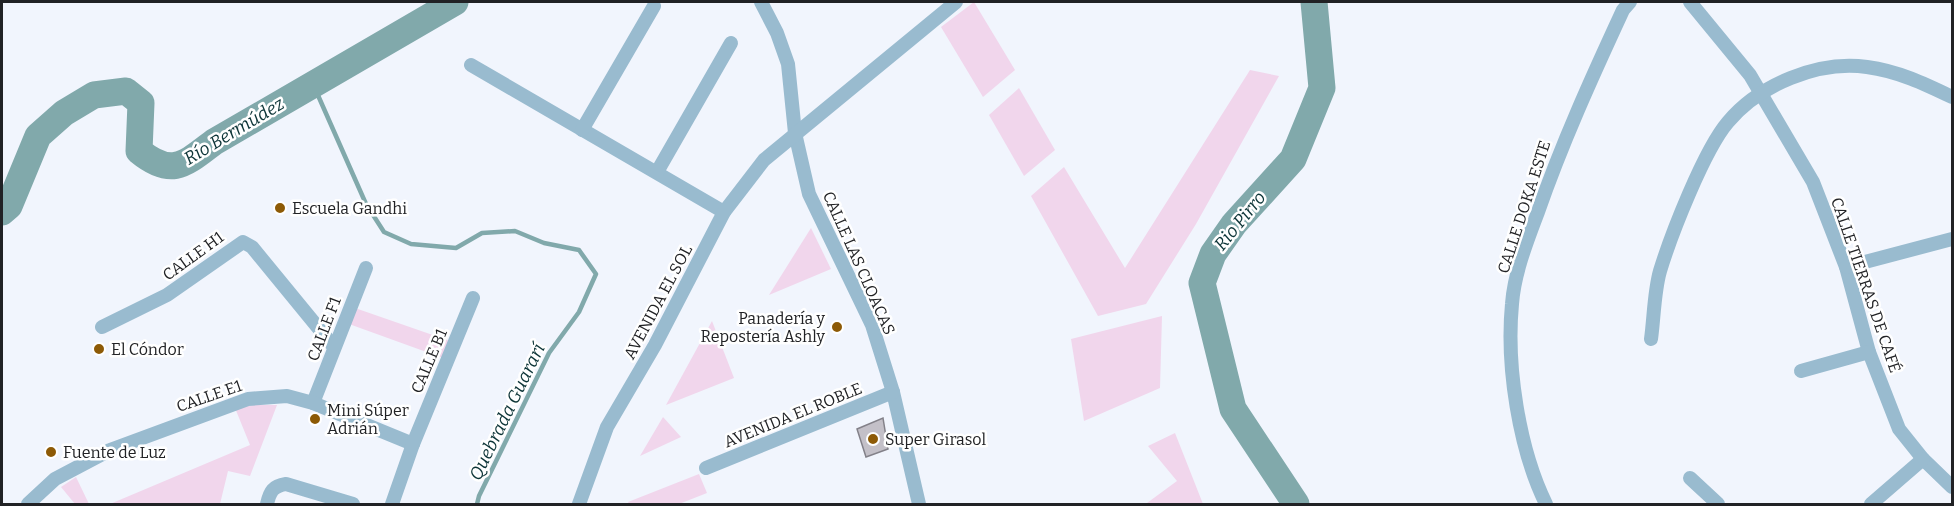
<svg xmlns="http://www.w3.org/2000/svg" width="1954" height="506" font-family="Bitter,serif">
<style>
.green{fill:#f1d6ec}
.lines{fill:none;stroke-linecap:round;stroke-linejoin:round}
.stream{stroke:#81a9ab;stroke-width:4.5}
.river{stroke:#81a9ab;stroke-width:27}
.building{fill:#c3c0c8;stroke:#838189;stroke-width:1.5}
.minor{stroke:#99bbcf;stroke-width:14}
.poi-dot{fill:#8d5a06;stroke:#fff;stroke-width:2}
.labels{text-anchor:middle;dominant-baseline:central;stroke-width:5;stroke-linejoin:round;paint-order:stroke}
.street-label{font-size:16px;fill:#212225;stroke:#fff}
.poi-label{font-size:16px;fill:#212225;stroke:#fff;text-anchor:start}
.water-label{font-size:18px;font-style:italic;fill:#0c3437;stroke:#fff}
</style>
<rect width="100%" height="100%" fill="#f1f5fd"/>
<g class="green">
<polygon points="974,2 1015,70 983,97 941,27"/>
<polygon points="1250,70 1279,76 1196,224 1146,304 1098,316 1031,196 1064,167 1125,268"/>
<polygon points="1019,88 1055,150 1024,176 989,115"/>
<polygon points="811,228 831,269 769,295"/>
<polygon points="355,308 450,341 443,358 349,324"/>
<polygon points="1162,316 1160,388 1084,421 1071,339"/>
<polygon points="712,321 734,378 666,405"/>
<polygon points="253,405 277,405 250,476 228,471 220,504 110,504 250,445 235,408"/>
<polygon points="663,417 681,437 640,456"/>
<polygon points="1175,433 1203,504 1147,503 1177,481 1148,446"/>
<polygon points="699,474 707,493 679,504 629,504 628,502"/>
<polygon points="76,477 89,504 75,504 61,487"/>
</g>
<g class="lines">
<polyline class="stream" points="313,84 366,204 384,232 411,244 456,248 482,233 515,231 544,243 579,250 596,274 579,312 549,353 479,496 477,504"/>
<g class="river">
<path d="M2 212 9 206 38 136 64 113 94 95 126 91 141 103 139 151C172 178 185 164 214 142L455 2"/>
<polyline points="1296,504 1233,409 1202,283 1213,254 1234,224 1293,159 1322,88 1314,2"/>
</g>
</g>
<polygon class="building" points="883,418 888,449 866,457 857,429"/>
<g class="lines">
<g class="minor">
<polyline points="761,2 777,33 788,64 795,133 809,194 872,325 893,392 919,504"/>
<polyline points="1690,2 1750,75 1813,182 1846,267 1869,352 1899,429 1923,459 1952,487"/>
<polyline points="471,65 724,212"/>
<polyline points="582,130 654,6"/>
<polyline points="657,172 731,43"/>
<polyline points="1846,267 1952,239"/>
<polyline points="102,327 167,295 243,242 252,247 334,347"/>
<path d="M1651 339C1654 318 1654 292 1660 271 1671 235 1704 150 1728 122 1759 85 1818 60 1867 67 1898 71 1925 84 1952 97"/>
<polyline points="1801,371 1869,352"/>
<polyline points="313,403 366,268"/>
<polyline points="706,468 893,392"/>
<polyline points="1690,478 1718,504"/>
<polyline points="28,504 55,479 110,450 248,399 287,396 313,403 413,444"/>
<path d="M267 504C270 491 273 486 286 484L353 504"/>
<polyline points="392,504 413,444 473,298"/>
<polyline points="579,504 607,427 655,345 724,212 764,160 956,2"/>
<path d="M1546 504C1519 449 1506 366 1512 304 1514 274 1527 241 1538 212 1562 143 1592 77 1623 10L1630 2"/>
<polyline points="1871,504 1923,459"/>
</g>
</g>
<g class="poi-dot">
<circle cx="280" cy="208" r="6"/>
<circle cx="837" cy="327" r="6"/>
<circle cx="99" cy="349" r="6"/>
<circle cx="315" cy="419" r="6"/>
<circle cx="873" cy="439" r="6"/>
<circle cx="51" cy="452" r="6"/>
</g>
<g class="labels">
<g class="street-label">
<text transform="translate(1524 207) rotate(-72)">CALLE DOKA ESTE</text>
<text transform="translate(193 256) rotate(-36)">CALLE H1</text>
<text transform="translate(859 263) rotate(66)">CALLE LAS CLOACAS</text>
<text transform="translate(1866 285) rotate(71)">CALLE TIERRAS DE CAFÉ</text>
<text transform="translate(658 302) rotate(-62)">AVENIDA EL SOL</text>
<text transform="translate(324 329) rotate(-69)">CALLE F1</text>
<text transform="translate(429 361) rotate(-67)">CALLE B1</text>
<text transform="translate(209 396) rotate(-19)">CALLE E1</text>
<text transform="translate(793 415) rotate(-22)">AVENIDA EL ROBLE</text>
</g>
<g class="poi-label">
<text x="292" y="208">Escuela Gandhi</text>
<text x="825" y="318" text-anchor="end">Panadería y<tspan x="825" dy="18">Repostería Ashly</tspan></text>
<text x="111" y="349">El Cóndor</text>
<text x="327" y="410">Mini Súper<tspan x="327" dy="18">Adrián</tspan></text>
<text x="885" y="439">Super Girasol</text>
<text x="63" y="452">Fuente de Luz</text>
</g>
<g class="water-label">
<text transform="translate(234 131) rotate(-31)">Río Bermúdez</text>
<text transform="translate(1240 221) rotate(-51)">Rio Pirro</text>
<text transform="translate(507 412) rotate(-64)">Quebrada Guararí</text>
</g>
</g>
<rect width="1954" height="506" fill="none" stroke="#212225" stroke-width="6"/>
</svg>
